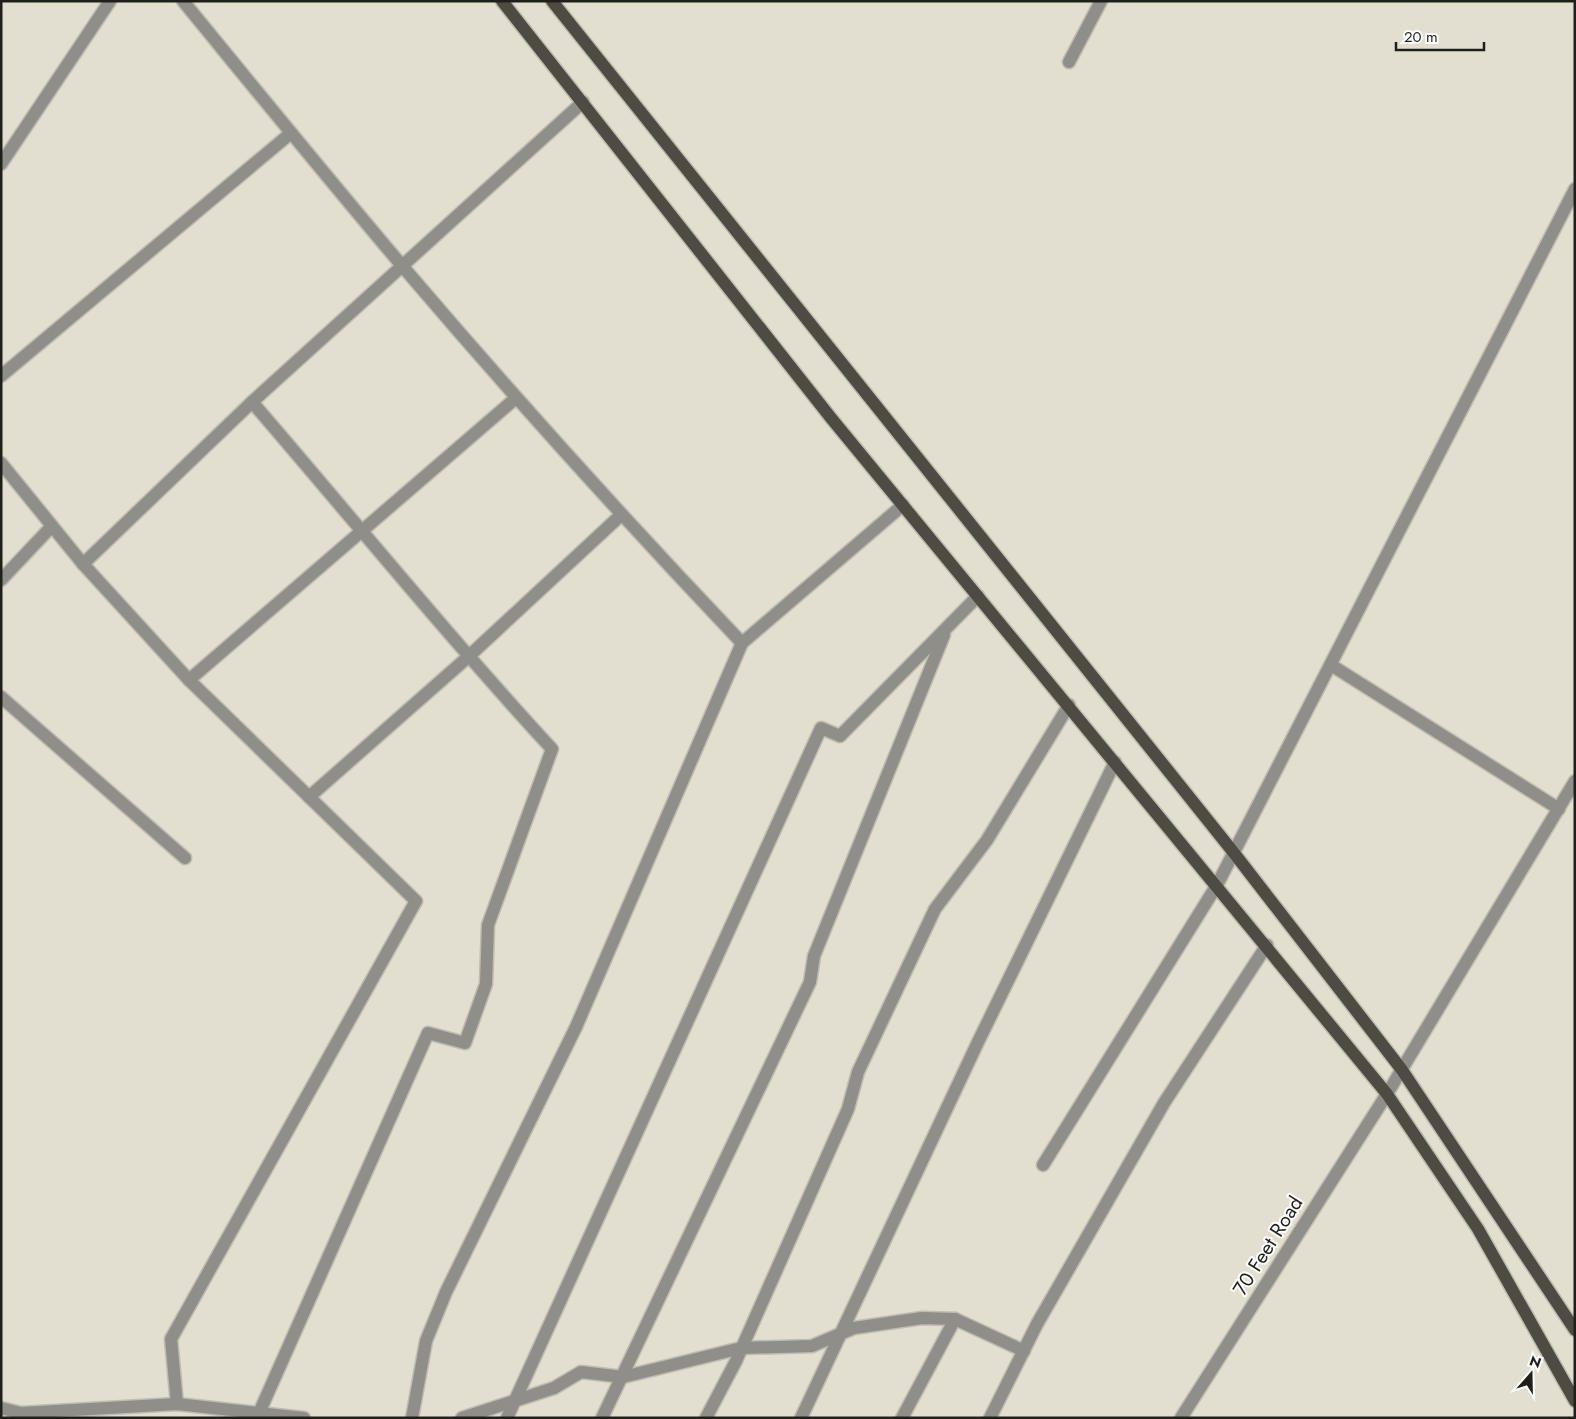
<svg xmlns="http://www.w3.org/2000/svg" width="1576" height="1419" font-family="Jost,sans-serif">
<style>
.lines{fill:none;stroke-linecap:round;stroke-linejoin:round}
.minor-casing{stroke:#bfbcb0;stroke-width:15}
.major-casing{stroke:#bfbcb0;stroke-width:15}
.minor{stroke:#8f8e88;stroke-width:12}
.major{stroke:#4e4c42;stroke-width:12}
.labels{text-anchor:middle;dominant-baseline:central;stroke-width:4;stroke-linejoin:round;paint-order:stroke}
.street-label{font-size:20px;fill:#201f1a;stroke:#fff}
</style>
<rect width="100%" height="100%" fill="#e2dfd1"/>
<g class="lines">
<defs>
<g id="minor">
<path d="M183 1C256 90 329 180 404 268 513 396 626 521 742 643"/>
<polyline points="1069,62 1101,1"/>
<polyline points="1,164 110,1"/>
<polyline points="1,376 291,133"/>
<path d="M252 402C352 518 448 636 552 749L488 925 486 984 465 1043 428 1033 259 1413"/>
<polyline points="1,463 83,564 189,680 416,901 171,1339 177,1404"/>
<polyline points="83,564 252,402 583,102"/>
<polyline points="1,580 52,526"/>
<polyline points="1331,665 1559,809"/>
<polyline points="189,680 516,398"/>
<polyline points="1,697 185,858"/>
<polyline points="309,797 468,657 621,515"/>
<polyline points="1043,1165 1217,885 1575,189"/>
<polyline points="1,1408 21,1413 177,1404 304,1418"/>
<polyline points="412,1418 426,1341 446,1292 576,1027 742,643 903,505"/>
<polyline points="462,1418 554,1388 581,1372 623,1377 741,1348 812,1346 854,1328 922,1318 955,1319 1024,1351"/>
<polyline points="507,1418 821,728 840,736 978,596"/>
<polyline points="602,1418 810,982 814,956 944,635"/>
<polyline points="706,1418 736,1361 848,1109 858,1072 935,909 987,840 1069,705"/>
<polyline points="801,1418 978,1042 1115,762"/>
<polyline points="902,1418 955,1319"/>
<polyline points="990,1418 1037,1324 1164,1103 1267,945"/>
<polyline points="1181,1418 1387,1094 1575,781"/>
</g>
<g id="major">
<polyline points="502,1 831,418 1387,1094 1478,1229 1575,1401"/>
<polyline points="552,1 1234,853 1402,1070 1575,1330"/>
</g>
</defs>
<use href="#minor" class="minor-casing"/>
<use href="#major" class="major-casing"/>
<use href="#minor" class="minor"/>
<use href="#major" class="major"/>
</g>
<g class="labels">
<g class="street-label">
<text transform="translate(1268 1246) rotate(-58)">70 Feet Road</text>
</g>
</g>
<rect width="1576" height="1419" fill="none" stroke="#201f1a" stroke-width="5"/>
<g transform="translate(1531 1374) rotate(20)" stroke="#ffffff" stroke-width="4" paint-order="stroke">
<path d="M0-4L9 19L0 12L-9 19Z" fill="#201f1a"/>
<text y="-8" font-size="14" font-weight="bold" text-anchor="middle" fill="#201f1a">N</text>
</g>
<path d="M1396 42v8h88v-8" fill="none" stroke="#201f1a" stroke-width="2.5"/>
<text x="1404" y="42" font-size="15" fill="#201f1a" stroke="#ffffff" stroke-width="4" paint-order="stroke">20 m</text>
</svg>
